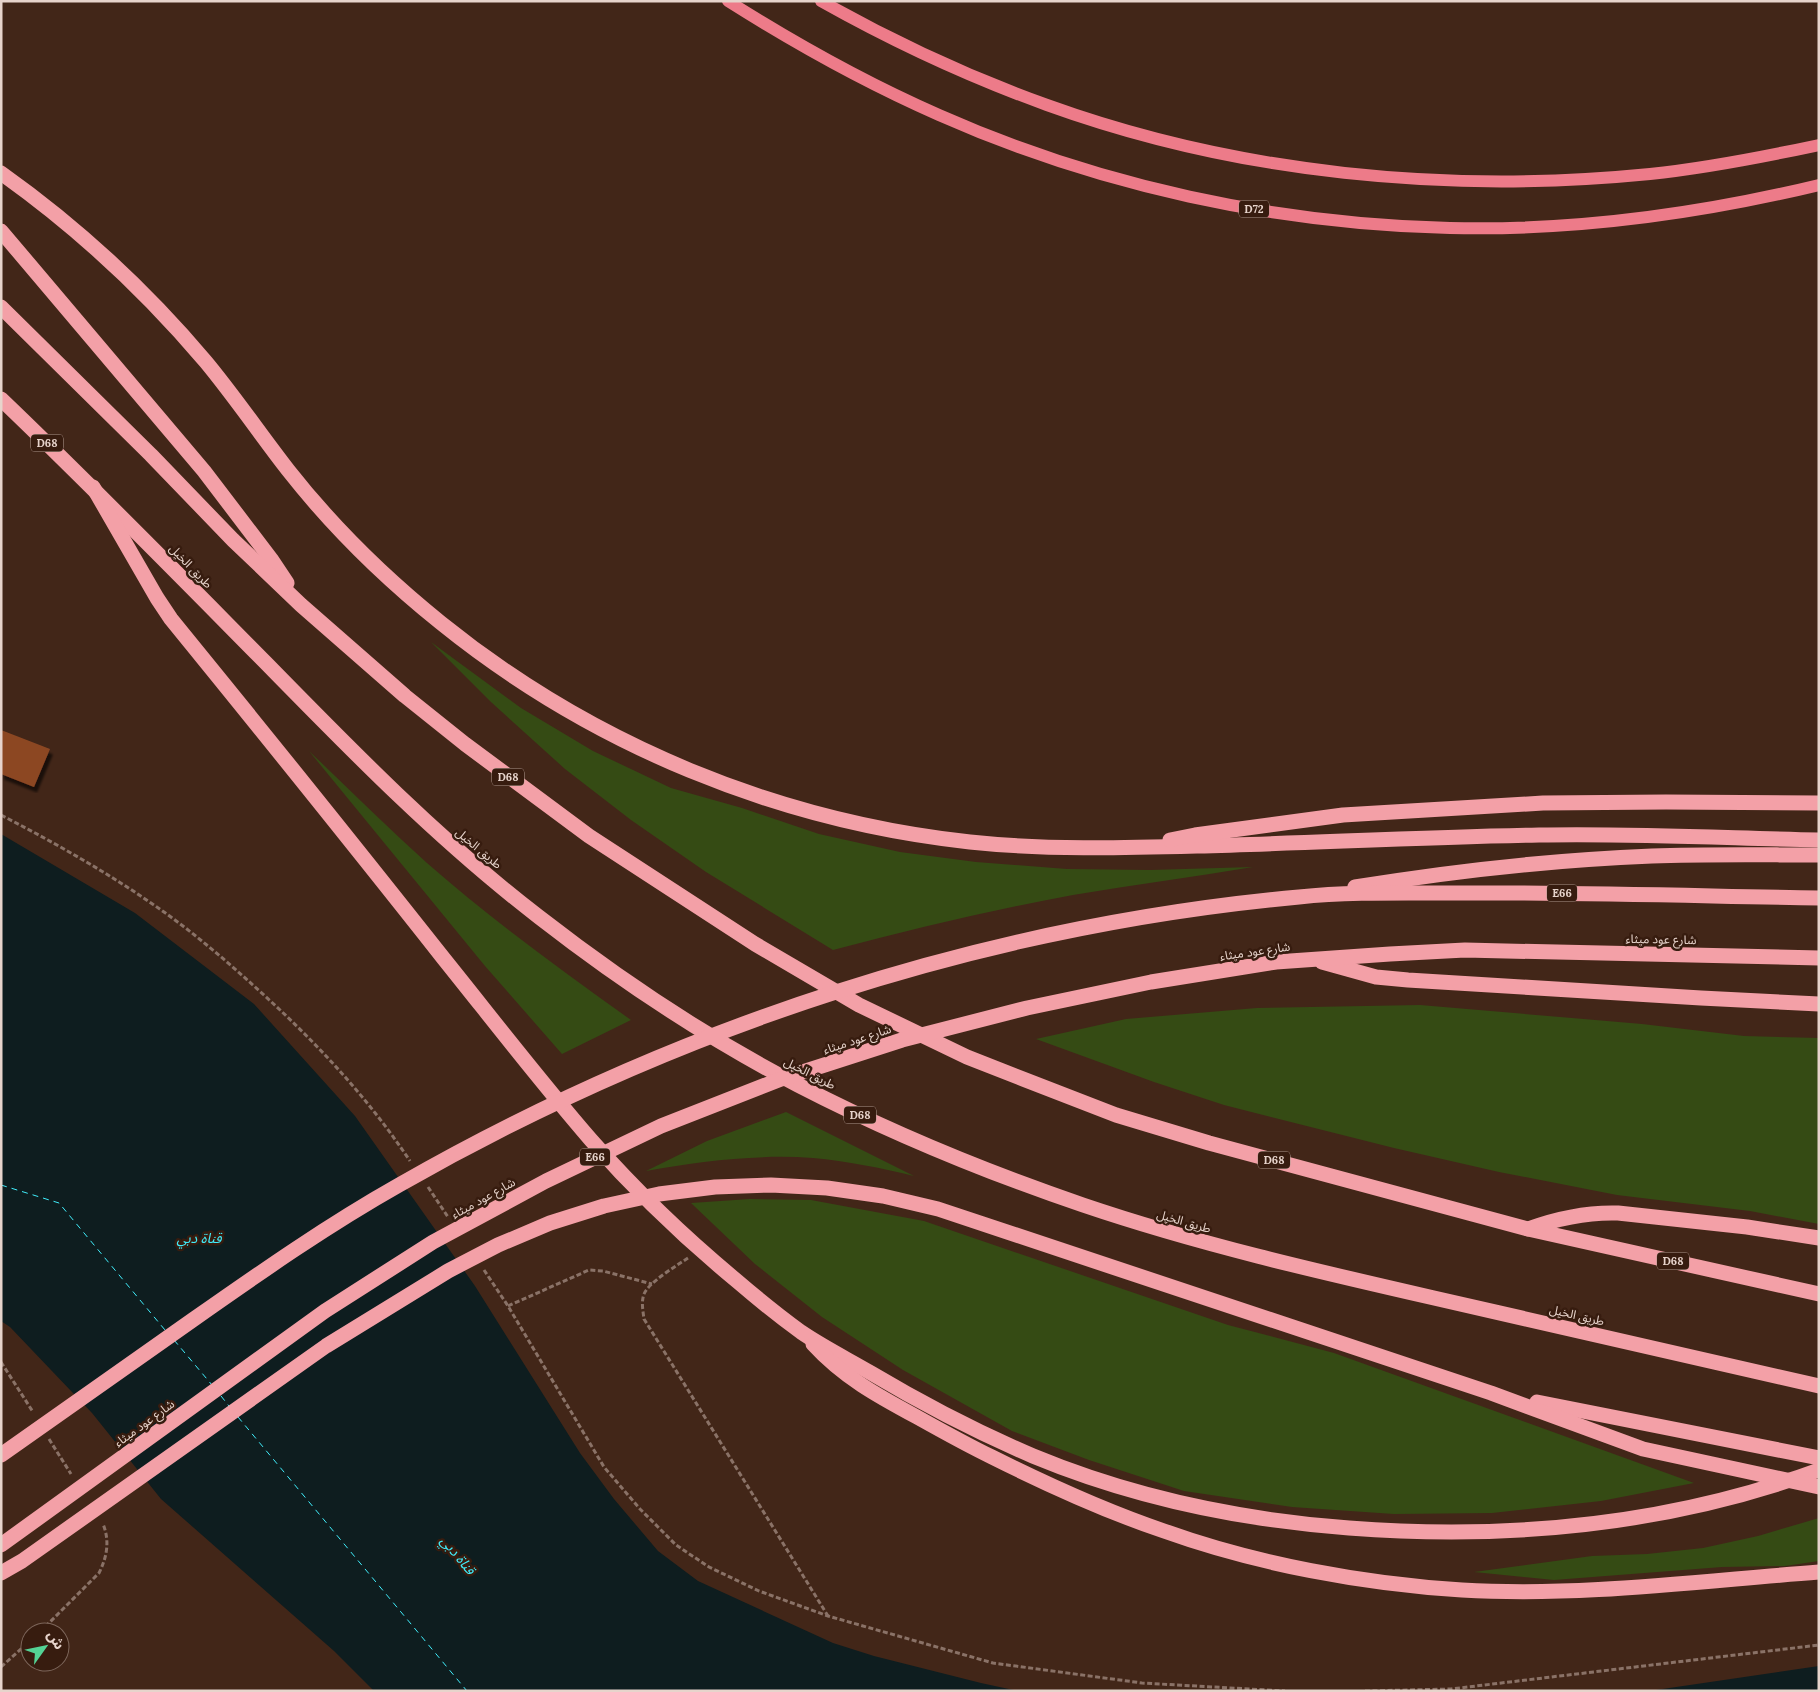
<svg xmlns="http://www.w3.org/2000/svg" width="1820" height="1692" font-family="Lora,'Noto Sans Arabic',serif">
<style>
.green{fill:#354b14}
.water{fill:#0e1d1f}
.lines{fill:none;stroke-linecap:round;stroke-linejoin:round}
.ferry{stroke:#40edfb;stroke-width:1;stroke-dasharray:6 5;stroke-linecap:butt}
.building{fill:#8c4724;filter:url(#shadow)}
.path{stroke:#8a7267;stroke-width:3;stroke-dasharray:5 2.5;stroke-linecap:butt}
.major{stroke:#ed7b89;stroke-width:12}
.highway{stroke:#f3a0a7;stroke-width:15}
.labels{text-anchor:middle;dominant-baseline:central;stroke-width:5;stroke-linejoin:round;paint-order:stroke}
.shield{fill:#371c0f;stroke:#b29d93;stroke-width:1}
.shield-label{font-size:11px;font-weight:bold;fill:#e7d4cc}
.street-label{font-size:12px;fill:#e7d4cc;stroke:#371c0f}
.water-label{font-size:14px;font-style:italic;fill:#40edfb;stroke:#371c0f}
</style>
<defs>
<filter id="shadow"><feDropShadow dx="3" dy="5.5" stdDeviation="1" flood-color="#0009"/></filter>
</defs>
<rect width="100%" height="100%" fill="#422618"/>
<g class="green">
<path d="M431 642 521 708 593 751 671 788 742 808 819 834 900 852 976 862 1067 869 1150 870 1253 867C1193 877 1133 885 1073 895 992 910 913 929 833 950L706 872 631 820 565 769 491 702Z"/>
<path d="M309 751C348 788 387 827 427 863 492 920 561 970 631 1020L562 1054 485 966Z"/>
<polygon points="1420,1005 1642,1024 1744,1036 1819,1038 1819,1224 1750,1211 1617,1195 1499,1172 1394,1148 1224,1105 1154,1082 1036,1039 1126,1019 1257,1008"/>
<path d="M786 1112 914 1176C881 1168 847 1161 813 1158 759 1154 699 1161 646 1171L707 1141Z"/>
<polygon points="750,1199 811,1200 924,1221 1228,1325 1334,1353 1694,1483 1601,1501 1492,1513 1394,1514 1292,1507 1184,1491 1089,1460 1012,1431 903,1370 822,1317 755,1264 691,1203"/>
<polygon points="1819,1518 1819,1561 1785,1566 1722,1567 1554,1580 1474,1572 1592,1556 1647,1554 1703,1548 1758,1536"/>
</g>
<g class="water">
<polygon points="1,834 135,913 254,1004 355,1116 475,1286 580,1453 614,1499 658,1551 698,1581 833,1643 874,1656 981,1683 1018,1691 374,1691 334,1651 161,1499 92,1413 10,1327 1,1321"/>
<polygon points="1819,1666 1819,1691 1649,1691"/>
</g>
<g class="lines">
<g class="ferry">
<polyline points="1,1185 59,1203 165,1330"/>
<polyline points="174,1340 212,1385"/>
<polyline points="221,1396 229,1406"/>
<polyline points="238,1417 467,1691"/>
</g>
</g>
<polygon class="building" points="1,730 50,749 34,787 1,774"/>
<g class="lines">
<g class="path">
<path d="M1 815C53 842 103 870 151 903 188 928 222 957 254 986 313 1039 366 1095 410 1161"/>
<polyline points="428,1187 448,1217"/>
<path d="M688 1258C676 1266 649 1282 644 1294 641 1302 643 1311 644 1319L828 1616"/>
<polyline points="484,1270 508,1306 604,1467 640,1509 676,1545 709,1567 759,1591 828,1616 993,1663 1142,1683 1285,1691"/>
<polyline points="508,1306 589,1270 603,1271 652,1284"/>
<polyline points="1,1362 33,1412"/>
<polyline points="49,1439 71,1474"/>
<path d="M40 1632 99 1573C107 1557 110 1541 103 1524"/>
<polyline points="1,1667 30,1641"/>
<polyline points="1365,1691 1451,1689 1819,1645"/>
</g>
<g class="major">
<path d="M728 1C796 44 866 83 939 115 1099 186 1276 224 1450 228 1574 231 1699 214 1819 185"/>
<path d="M821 1C894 42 969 77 1047 105 1238 174 1448 194 1650 174 1707 168 1763 157 1819 145"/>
</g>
<g class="highway">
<path d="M1 173C77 227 146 291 206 362 235 397 260 434 288 470 332 526 385 578 441 623 592 745 777 821 970 842 1045 850 1122 848 1197 846 1311 843 1425 837 1539 835 1632 833 1726 838 1819 840"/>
<polyline points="1,231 204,471 271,559 287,583"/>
<polyline points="1,307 151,455 233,540 301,605 405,696 465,744 589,836 755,944 859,1005 967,1057 1023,1079 1116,1115 1209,1143 1528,1229 1819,1294"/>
<path d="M1 399C91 485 178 574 266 663 353 752 440 841 539 917 620 980 707 1038 798 1085 889 1132 986 1172 1083 1205 1198 1244 1316 1271 1434 1298 1562 1327 1690 1356 1819 1386"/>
<path d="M93 487 157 598 171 619C263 732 354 845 444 959 493 1020 540 1081 591 1140 636 1191 685 1238 737 1281 758 1299 779 1316 801 1332 823 1347 847 1359 871 1373 923 1404 977 1432 1033 1456 1132 1497 1242 1520 1349 1528 1507 1540 1669 1525 1819 1470"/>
<polyline points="1170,840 1195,835 1343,815 1543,803 1666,802 1819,803"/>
<path d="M1355 887C1453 871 1552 860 1652 856 1708 854 1763 855 1819 855"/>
<polyline points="1322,962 1376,977 1408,980 1701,998 1819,1004"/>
<path d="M1528 1229C1558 1218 1586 1212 1618 1213L1747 1227 1819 1238"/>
<path d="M813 1344C843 1377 878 1396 917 1417 942 1431 967 1445 992 1457 1048 1485 1105 1511 1164 1531 1256 1564 1364 1584 1462 1590 1580 1597 1700 1581 1819 1572"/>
<polyline points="1537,1402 1819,1458"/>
<path d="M1 1455C66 1409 130 1364 194 1319 261 1272 328 1225 399 1185 675 1027 983 926 1299 897 1347 892 1397 893 1446 893 1570 892 1695 896 1819 898"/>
<polyline points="1,1545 325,1311 433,1242 546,1181 661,1126 781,1079 902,1040 1027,1008 1151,982 1276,962 1390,954 1465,950 1819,958"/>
<polyline points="1,1573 22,1561 326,1346 448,1271 498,1245 550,1223 604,1206 659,1194 715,1187 771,1185 827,1188 883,1196 938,1209 1491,1393 1643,1449 1819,1487"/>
</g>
</g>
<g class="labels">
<g class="shield">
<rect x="1239" y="200.5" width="30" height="17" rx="4"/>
<rect x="31" y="434.5" width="32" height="17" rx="4"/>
<rect x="492" y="768.5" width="32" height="17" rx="4"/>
<rect x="1547" y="884.5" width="30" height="17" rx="4"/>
<rect x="844" y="1106.5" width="32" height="17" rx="4"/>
<rect x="580" y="1148.5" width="30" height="17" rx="4"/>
<rect x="1258" y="1151.5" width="32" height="17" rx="4"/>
<rect x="1657" y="1252.5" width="32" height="17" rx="4"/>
</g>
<g class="shield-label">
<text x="1254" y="209">D72</text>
<text x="47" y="443">D68</text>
<text x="508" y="777">D68</text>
<text x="1562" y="893">E66</text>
<text x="860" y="1115">D68</text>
<text x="595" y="1157">E66</text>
<text x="1274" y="1160">D68</text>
<text x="1673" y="1261">D68</text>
</g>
<g class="street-label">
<text transform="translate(191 566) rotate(46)">طريق الخيل</text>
<text transform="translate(479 848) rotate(40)">طريق الخيل</text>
<text transform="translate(1661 939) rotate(1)">شارع عود ميثاء</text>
<text transform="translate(1255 951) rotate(-8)">شارع عود ميثاء</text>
<text transform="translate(857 1039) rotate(-18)">شارع عود ميثاء</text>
<text transform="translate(810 1073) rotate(27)">طريق الخيل</text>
<text transform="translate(483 1198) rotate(-29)">شارع عود ميثاء</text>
<text transform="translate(1184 1221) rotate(16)">طريق الخيل</text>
<text transform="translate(1577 1315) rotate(13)">طريق الخيل</text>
<text transform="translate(144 1423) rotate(-36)">شارع عود ميثاء</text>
</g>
<g class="water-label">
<text x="199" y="1238">قناة دبي</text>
<text transform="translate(458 1555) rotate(50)">قناة دبي</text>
</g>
</g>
<rect width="1820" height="1692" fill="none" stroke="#e7d4cc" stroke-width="5"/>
<g transform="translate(45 1647) rotate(57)"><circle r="24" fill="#371c0f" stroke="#7d665b"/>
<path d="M0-4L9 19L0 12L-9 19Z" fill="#54d395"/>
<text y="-8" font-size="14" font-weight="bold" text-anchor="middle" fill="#e7d4cc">ش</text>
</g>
</svg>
